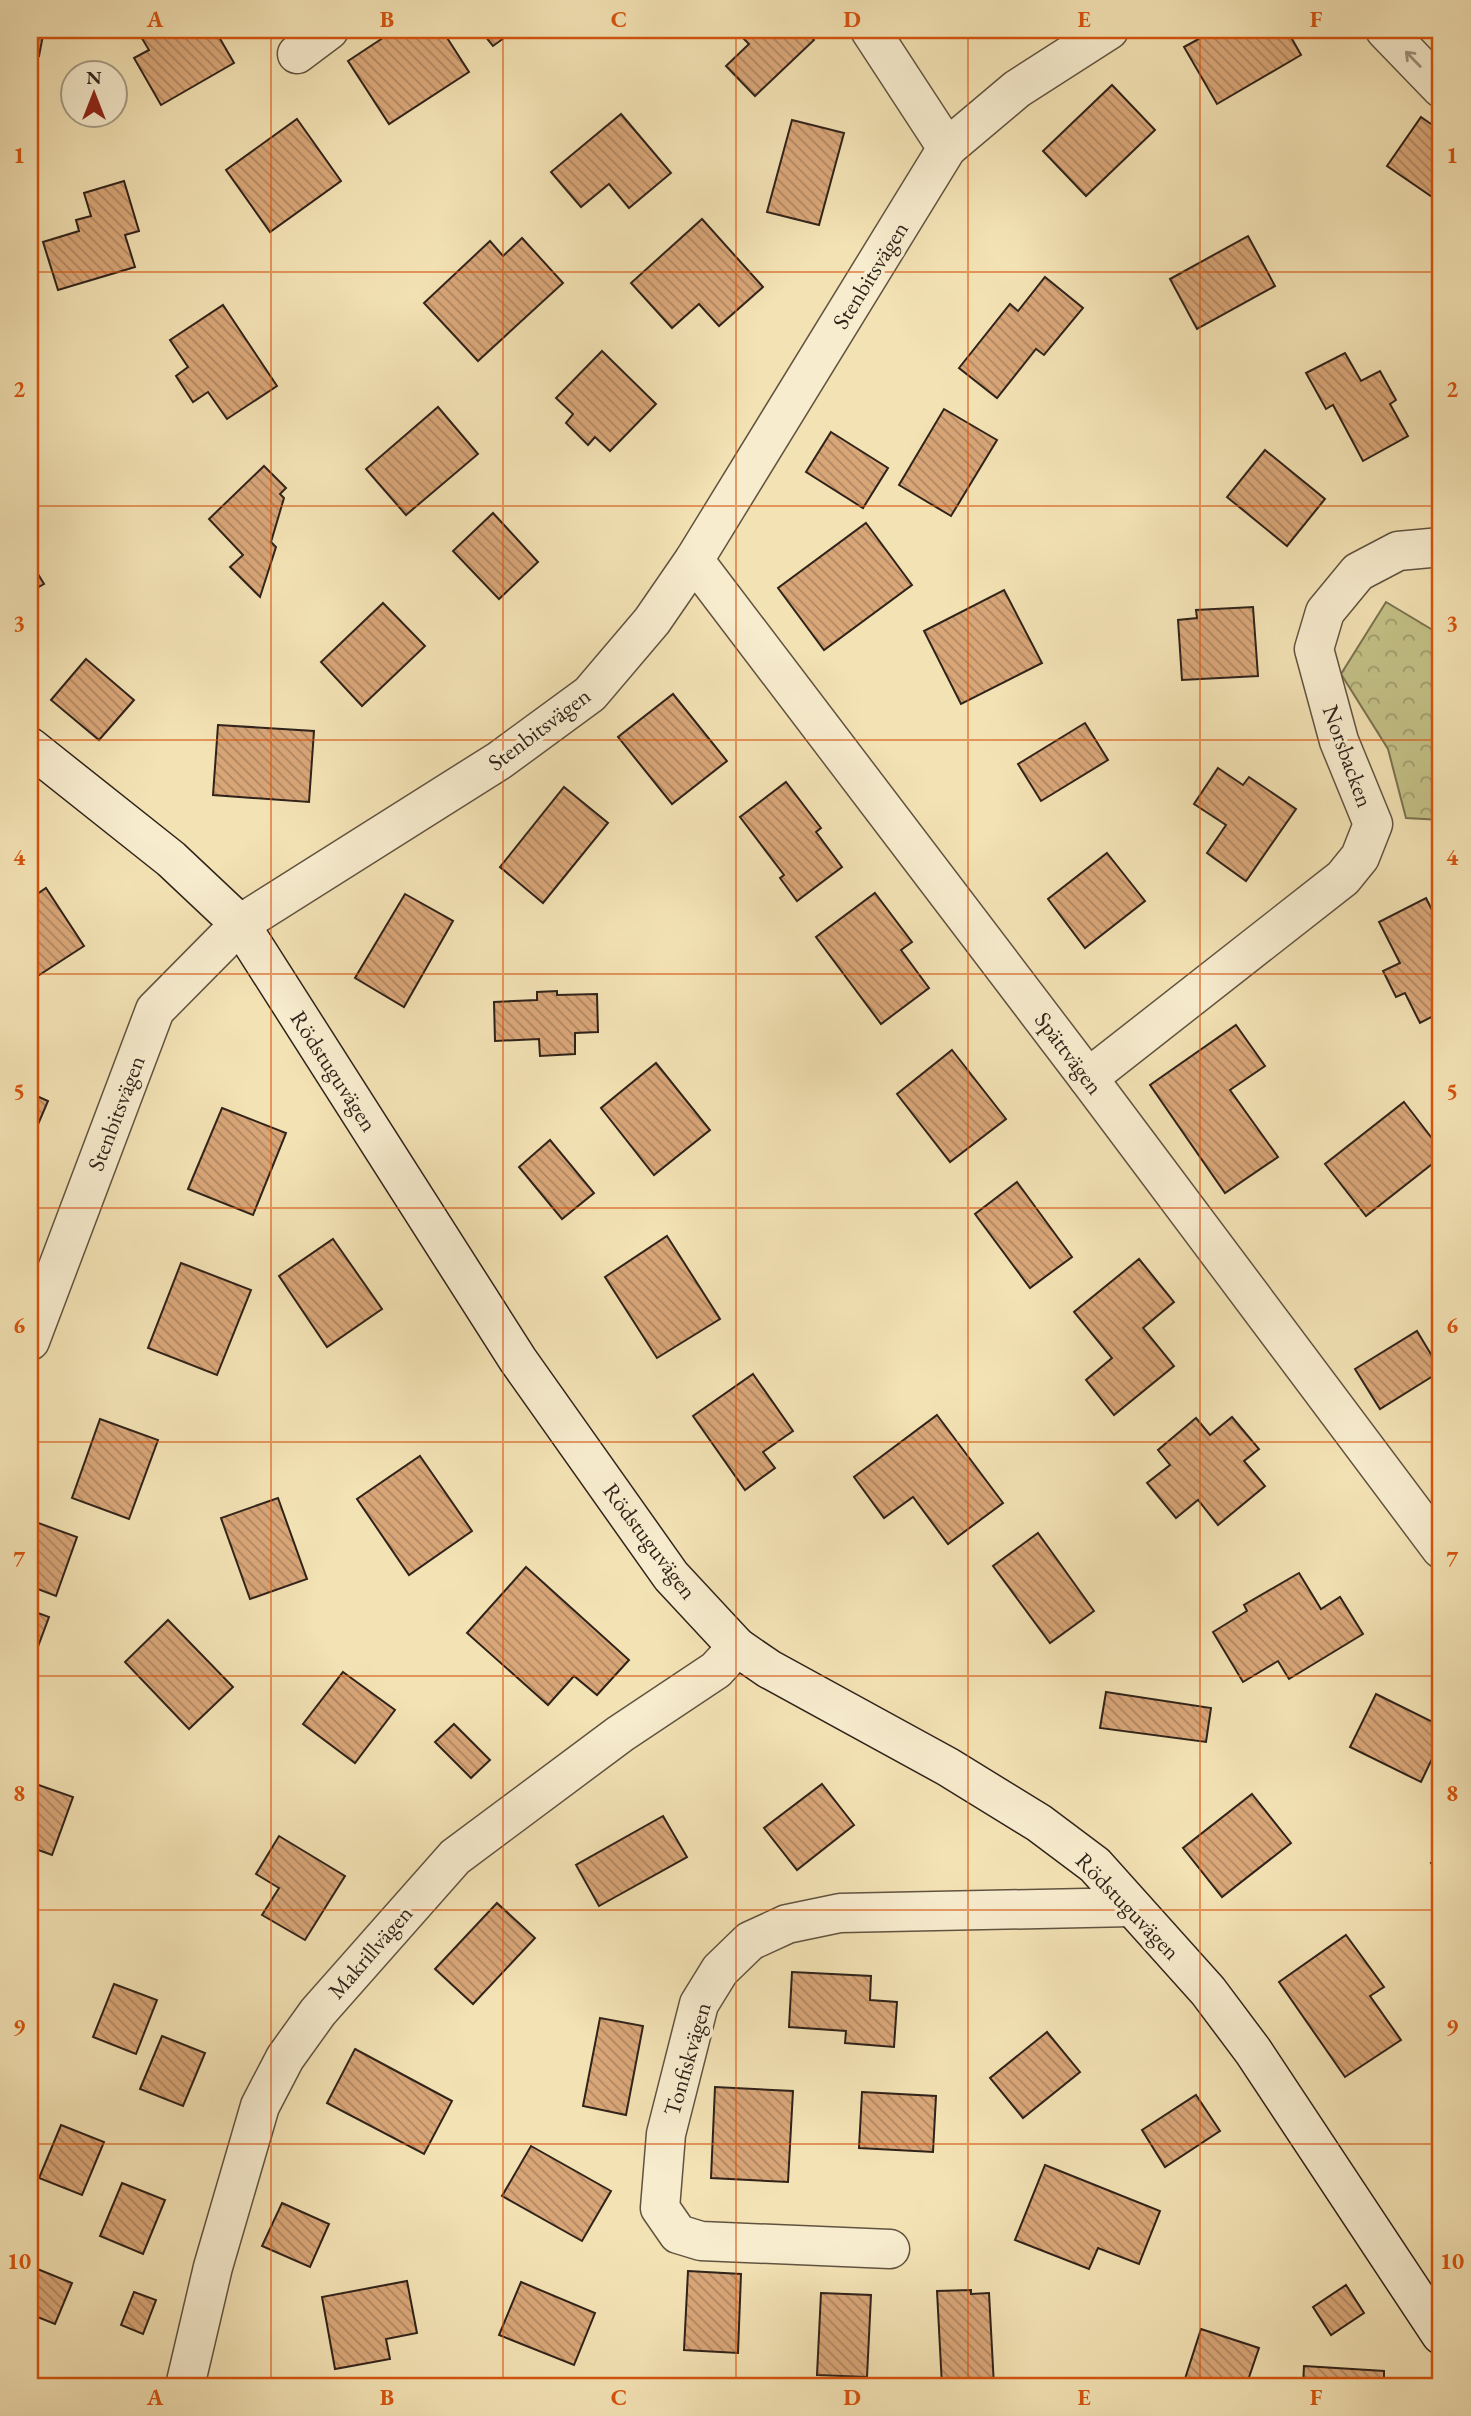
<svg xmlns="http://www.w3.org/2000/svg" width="1471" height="2416" font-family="'EB Garamond',serif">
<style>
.forest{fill:url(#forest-crowns);stroke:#7a7250;stroke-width:2}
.building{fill:url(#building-back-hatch);stroke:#30231a;stroke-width:2}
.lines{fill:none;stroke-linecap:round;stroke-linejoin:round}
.street-casing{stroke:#615340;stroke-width:41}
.secondary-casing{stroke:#30231a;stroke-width:41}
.street{stroke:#f7ecce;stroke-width:38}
.secondary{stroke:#f7ecce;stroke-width:38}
.oneway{stroke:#9d927d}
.grid{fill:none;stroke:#d6540d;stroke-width:2;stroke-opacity:0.55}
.labels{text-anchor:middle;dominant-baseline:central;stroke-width:7;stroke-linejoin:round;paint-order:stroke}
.street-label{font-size:23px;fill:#30231a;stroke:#f7ecce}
.neatline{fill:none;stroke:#d6540d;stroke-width:2.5}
.grid-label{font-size:23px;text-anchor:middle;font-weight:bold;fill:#d6540d}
</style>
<defs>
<pattern id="forest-crowns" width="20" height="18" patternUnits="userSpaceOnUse" patternTransform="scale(1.75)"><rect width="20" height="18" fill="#c3c187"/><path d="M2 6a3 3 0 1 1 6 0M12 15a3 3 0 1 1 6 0" fill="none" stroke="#9f9c6e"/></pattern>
<pattern id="building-back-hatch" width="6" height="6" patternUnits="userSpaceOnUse" patternTransform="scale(1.75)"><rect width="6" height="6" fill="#d9a678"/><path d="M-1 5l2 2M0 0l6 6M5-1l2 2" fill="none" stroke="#b08762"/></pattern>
</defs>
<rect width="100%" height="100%" fill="#f3e2b4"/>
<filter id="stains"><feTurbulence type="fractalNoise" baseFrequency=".00286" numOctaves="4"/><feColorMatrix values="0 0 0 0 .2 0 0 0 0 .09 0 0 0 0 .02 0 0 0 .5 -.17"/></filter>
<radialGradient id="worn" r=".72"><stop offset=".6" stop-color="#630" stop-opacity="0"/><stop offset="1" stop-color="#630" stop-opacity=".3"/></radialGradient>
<polygon class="forest" points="1386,602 1441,635 1441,820 1406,818 1388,749 1341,674"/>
<g class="building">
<polygon points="30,30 44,30 39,56 30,54"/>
<polygon points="137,30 215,30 234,63 161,105 134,58 149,50"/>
<polygon points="395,30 442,30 469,72 389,124 348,61"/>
<polygon points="480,30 515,30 493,46"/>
<polygon points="735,30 805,30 814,40 755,96 726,66 749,44"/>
<polygon points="1215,30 1287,30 1301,55 1217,104 1184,47"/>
<polygon points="1112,85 1155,130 1086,196 1043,151"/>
<polygon points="621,114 671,173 629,208 609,184 581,207 551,172"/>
<polygon points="1421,117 1441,131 1441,203 1387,166"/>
<polygon points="297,119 341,181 270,232 226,170"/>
<polygon points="792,120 844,133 819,225 767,212"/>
<polygon points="124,181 139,231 125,235 135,267 58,290 43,242 79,231 76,220 91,216 84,193"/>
<polygon points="702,219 763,287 719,326 699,304 672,328 631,283"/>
<polygon points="1248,236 1275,286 1197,329 1170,279"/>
<polygon points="522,238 563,283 478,361 424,303 490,241 503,256"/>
<polygon points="1045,277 1083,308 1044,355 1036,349 997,398 959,368 1010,304 1018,311"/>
<polygon points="223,305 277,386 227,419 208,392 193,402 176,376 188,367 170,340"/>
<polygon points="602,351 656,404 610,451 595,437 588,445 566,423 573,414 556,398"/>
<polygon points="1345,353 1361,381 1380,371 1396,400 1390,404 1408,436 1363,461 1333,405 1326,409 1306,373"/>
<polygon points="438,407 478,454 406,515 366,469"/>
<polygon points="944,409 997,440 951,516 899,485"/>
<polygon points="831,432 888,468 863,508 806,472"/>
<polygon points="1265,450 1325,499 1287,546 1227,497"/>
<polygon points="264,466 286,488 280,494 284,498 271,542 276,547 260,597 230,567 243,555 209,519"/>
<polygon points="493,513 538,562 499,599 453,551"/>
<polygon points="866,523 912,585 824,650 778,588"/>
<polygon points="30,561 44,584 30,592"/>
<polygon points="1004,590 1042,663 961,704 924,631"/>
<polygon points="383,603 425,646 362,706 321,662"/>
<polygon points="1253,607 1258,676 1182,680 1178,620 1197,618 1196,610"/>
<polygon points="86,659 134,700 99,740 51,700"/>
<polygon points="673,694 727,761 672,804 618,737"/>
<polygon points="1085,723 1108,760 1041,801 1018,764"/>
<polygon points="218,725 314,731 309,802 213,795"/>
<polygon points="1218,768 1243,785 1249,777 1296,809 1246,881 1207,853 1226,825 1194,804"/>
<polygon points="786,782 821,828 816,832 842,867 797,901 780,878 784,875 740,817"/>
<polygon points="564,787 608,823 543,903 500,867"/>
<polygon points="1107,853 1145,901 1085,948 1048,899"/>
<polygon points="46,888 84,946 30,981 30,899"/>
<polygon points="875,893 912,942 901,950 929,988 881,1024 816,937"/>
<polygon points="405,894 453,921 404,1007 355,978"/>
<polygon points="1426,898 1441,928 1441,1012 1420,1023 1405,993 1396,997 1383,971 1400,963 1379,922"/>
<polygon points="557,991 557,995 597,994 598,1032 575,1033 575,1054 540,1056 539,1039 495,1041 494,1002 537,1000 537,992"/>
<polygon points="1236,1025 1265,1066 1230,1090 1278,1157 1225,1193 1150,1085"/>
<polygon points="952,1050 1006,1119 950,1162 897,1094"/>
<polygon points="656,1063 710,1130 654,1175 601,1108"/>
<polygon points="30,1093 48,1101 30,1143"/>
<polygon points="1404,1102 1441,1150 1441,1157 1366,1216 1325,1164"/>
<polygon points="222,1108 286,1133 253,1215 188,1189"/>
<polygon points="550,1140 594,1193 562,1219 519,1167"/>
<polygon points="1017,1182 1072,1257 1030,1288 975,1214"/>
<polygon points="667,1236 720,1319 657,1358 605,1277"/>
<polygon points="333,1239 382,1309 327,1347 279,1276"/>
<polygon points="1139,1259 1174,1302 1143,1328 1174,1366 1114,1415 1086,1380 1112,1358 1074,1312"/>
<polygon points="181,1263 251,1290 217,1375 148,1348"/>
<polygon points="1417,1331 1441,1371 1380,1409 1355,1369"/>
<polygon points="753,1374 793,1431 763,1452 775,1468 745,1490 693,1416"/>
<polygon points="937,1415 1003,1503 948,1544 913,1497 884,1518 854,1477"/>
<polygon points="1232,1417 1259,1449 1244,1461 1265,1486 1218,1525 1198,1500 1176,1518 1147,1483 1170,1465 1158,1450 1196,1418 1210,1435"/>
<polygon points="100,1419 158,1440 129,1519 72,1498"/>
<polygon points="420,1456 472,1531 409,1575 357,1499"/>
<polygon points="278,1498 307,1579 250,1599 221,1518"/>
<polygon points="30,1520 77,1537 56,1596 30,1586"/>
<polygon points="1038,1533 1094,1611 1050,1643 993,1566"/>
<polygon points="526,1567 629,1660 597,1695 574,1676 548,1705 467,1633"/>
<polygon points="1299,1573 1321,1609 1340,1597 1363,1634 1289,1679 1278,1661 1243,1682 1213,1632 1247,1611 1244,1605"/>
<polygon points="30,1610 49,1617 30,1668"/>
<polygon points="168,1620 233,1687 189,1729 125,1662"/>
<polygon points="343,1672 395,1710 355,1763 303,1724"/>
<polygon points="1106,1692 1211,1708 1206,1742 1100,1728"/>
<polygon points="1376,1694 1441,1726 1441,1740 1421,1782 1350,1747"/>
<polygon points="454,1724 490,1760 471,1778 435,1742"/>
<polygon points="30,1782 73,1797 52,1855 30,1847"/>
<polygon points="822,1784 854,1825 797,1870 764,1828"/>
<polygon points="1252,1794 1291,1843 1222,1897 1183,1848"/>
<polygon points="663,1816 687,1857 599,1906 576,1865"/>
<polygon points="279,1836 345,1876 305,1940 262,1915 279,1888 256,1874"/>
<polygon points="1441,1855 1441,1877 1431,1863"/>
<polygon points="497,1903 535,1938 473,2004 435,1969"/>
<polygon points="1346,1935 1384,1987 1370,1996 1401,2040 1345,2077 1279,1982"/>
<polygon points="792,1972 871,1976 870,2000 897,2002 894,2047 845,2043 846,2031 789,2027"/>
<polygon points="114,1984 157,2000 136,2054 93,2037"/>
<polygon points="600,2018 643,2026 626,2115 583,2106"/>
<polygon points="1047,2032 1080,2072 1023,2118 990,2078"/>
<polygon points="162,2036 205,2053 183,2106 140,2089"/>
<polygon points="355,2049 452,2101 424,2154 327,2103"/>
<polygon points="715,2087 793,2091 788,2182 711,2178"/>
<polygon points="862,2092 936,2096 933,2152 859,2148"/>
<polygon points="1196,2095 1220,2131 1165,2167 1142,2130"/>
<polygon points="61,2125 104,2142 82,2195 39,2178"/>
<polygon points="531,2146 611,2191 582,2241 502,2196"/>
<polygon points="1045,2165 1160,2211 1139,2264 1098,2248 1089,2269 1015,2240"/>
<polygon points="122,2183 165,2200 143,2254 100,2236"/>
<polygon points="282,2203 329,2224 310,2267 262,2246"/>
<polygon points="30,2266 72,2283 55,2324 30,2314"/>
<polygon points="688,2271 741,2274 738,2353 684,2350"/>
<polygon points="407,2281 417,2333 386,2339 390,2359 335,2369 322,2297"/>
<polygon points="521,2282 595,2313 574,2365 499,2335"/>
<polygon points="1346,2285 1364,2313 1331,2335 1313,2307"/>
<polygon points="971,2290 971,2294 989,2293 994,2386 942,2386 937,2291"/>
<polygon points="134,2292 156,2300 143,2334 121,2325"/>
<polygon points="821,2293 871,2295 867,2377 817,2375"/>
<polygon points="1201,2329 1259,2348 1246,2386 1183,2385"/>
<polygon points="1304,2366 1384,2371 1384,2386 1303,2386"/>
</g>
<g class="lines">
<defs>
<g id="street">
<polyline points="870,30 947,148"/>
<polyline points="1385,30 1441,88"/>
<polyline points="297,54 329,30"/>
<polyline points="694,560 1088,1078 1441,1549"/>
<polyline points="1088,1078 1343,878 1360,857 1373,824 1339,741 1314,649 1325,612 1358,572 1398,551 1441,547"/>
<polyline points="30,1341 155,1010 240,924 500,760 590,694 652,621 694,560 947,148 1017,89 1109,30"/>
<polyline points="890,2249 701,2241 678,2234 660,2208 666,2134 699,2004 720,1970 750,1941 787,1924 840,1913 1132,1907"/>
<polyline points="185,2386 213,2267 260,2106 285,2058 318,2012 455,1857 620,1734 716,1670 737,1647"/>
</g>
<polyline id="secondary" points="30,747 171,859 240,924 518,1360 671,1576 737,1647 769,1669 948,1767 1039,1823 1095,1865 1208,1991 1253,2051 1441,2335"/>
</defs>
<use href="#street" class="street-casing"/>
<use href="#secondary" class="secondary-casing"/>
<use href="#street" class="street"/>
<use href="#secondary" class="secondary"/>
</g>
<defs><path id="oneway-shaft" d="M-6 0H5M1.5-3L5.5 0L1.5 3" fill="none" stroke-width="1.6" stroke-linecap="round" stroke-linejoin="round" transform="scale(1.75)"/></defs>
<use class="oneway" href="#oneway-shaft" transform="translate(1413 59) rotate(-134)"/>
<path class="grid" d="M271 30V2386M503 30V2386M736 30V2386M968 30V2386M1200 30V2386M30 272H1441M30 506H1441M30 740H1441M30 974H1441M30 1208H1441M30 1442H1441M30 1676H1441M30 1910H1441M30 2144H1441"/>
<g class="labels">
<g class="street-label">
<text transform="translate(870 275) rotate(-58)">Stenbitsvägen</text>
<text transform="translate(539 729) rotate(-37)">Stenbitsvägen</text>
<text transform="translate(1348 756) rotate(70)">Norsbacken</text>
<text transform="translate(1069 1053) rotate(53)">Spättvägen</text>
<text transform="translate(334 1071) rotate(57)">Rödstuguvägen</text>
<text transform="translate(116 1113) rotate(-69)">Stenbitsvägen</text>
<text transform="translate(650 1541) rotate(53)">Rödstuguvägen</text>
<text transform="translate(1128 1906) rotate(46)">Rödstuguvägen</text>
<text transform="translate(370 1952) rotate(-49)">Makrillvägen</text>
<text transform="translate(687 2059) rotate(-74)">Tonfiskvägen</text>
</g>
</g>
<rect width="1471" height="2416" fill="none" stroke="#f3e2b4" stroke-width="77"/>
<g transform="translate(94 94)"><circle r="33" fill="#f7ecce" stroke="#a79c86" stroke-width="2"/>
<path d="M0-5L12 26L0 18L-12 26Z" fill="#8f2418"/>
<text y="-10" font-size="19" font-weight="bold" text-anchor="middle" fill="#30231a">N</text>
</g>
<rect x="38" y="38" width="1394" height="2340" class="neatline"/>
<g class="grid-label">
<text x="155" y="27">A</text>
<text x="387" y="27">B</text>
<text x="619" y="27">C</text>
<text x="852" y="27">D</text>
<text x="1084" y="27">E</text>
<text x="1316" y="27">F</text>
<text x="19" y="163">1</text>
<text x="1452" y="163">1</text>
<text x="19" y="397">2</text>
<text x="1452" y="397">2</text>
<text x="19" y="631">3</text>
<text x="1452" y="631">3</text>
<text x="19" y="865">4</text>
<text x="1452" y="865">4</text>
<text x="19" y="1099">5</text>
<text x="1452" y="1099">5</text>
<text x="19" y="1333">6</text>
<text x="1452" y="1333">6</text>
<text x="19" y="1567">7</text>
<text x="1452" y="1567">7</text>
<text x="19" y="1801">8</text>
<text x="1452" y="1801">8</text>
<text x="19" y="2035">9</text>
<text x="1452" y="2035">9</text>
<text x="19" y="2269">10</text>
<text x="1452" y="2269">10</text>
<text x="155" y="2405">A</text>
<text x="387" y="2405">B</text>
<text x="619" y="2405">C</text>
<text x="852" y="2405">D</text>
<text x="1084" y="2405">E</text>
<text x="1316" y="2405">F</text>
</g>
<rect width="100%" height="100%" filter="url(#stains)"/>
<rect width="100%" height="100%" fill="url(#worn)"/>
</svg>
